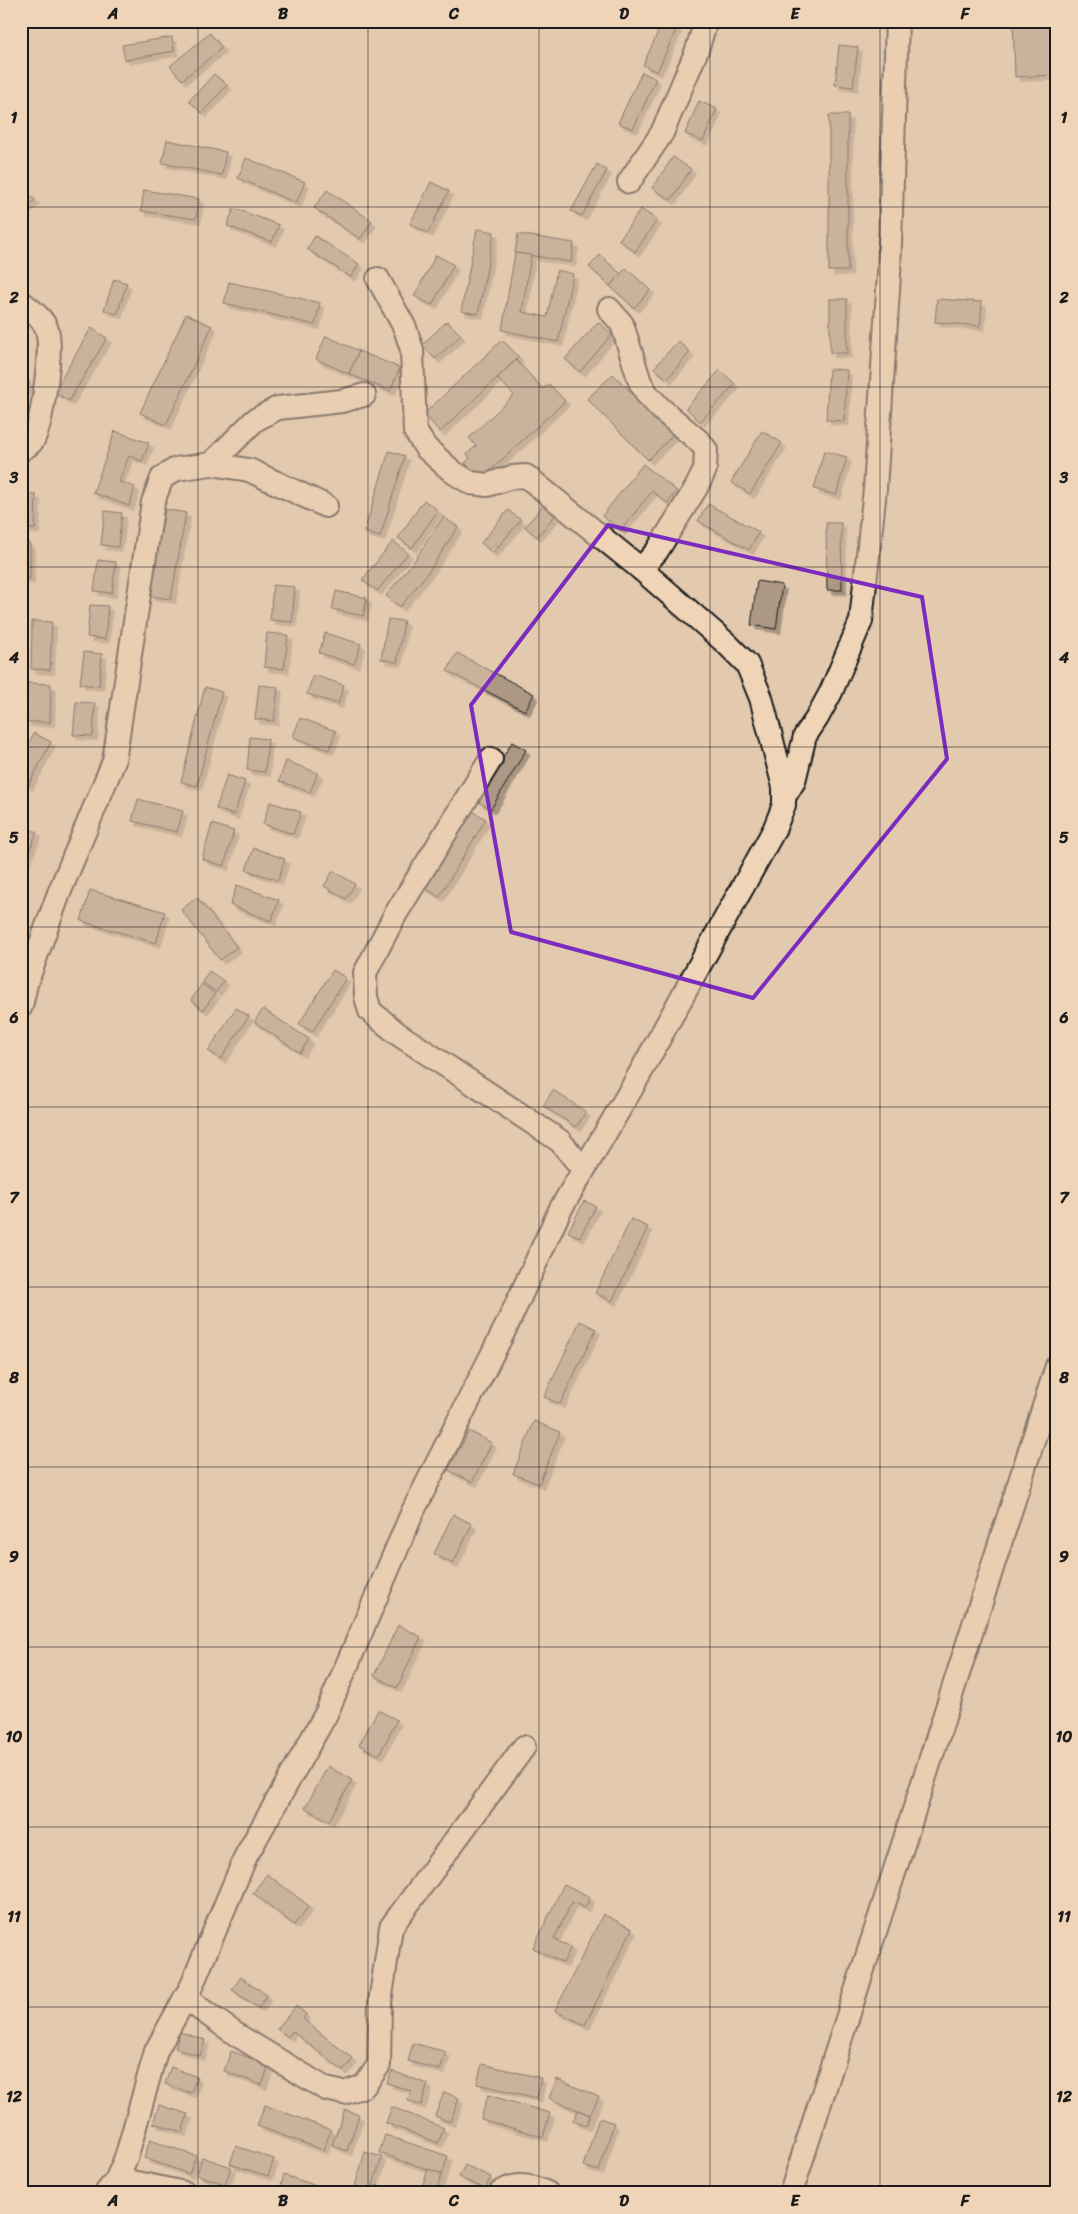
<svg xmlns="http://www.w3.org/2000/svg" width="1078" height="2214" font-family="Sriracha,sans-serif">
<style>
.building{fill:#ac9885;stroke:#1c1c1c;filter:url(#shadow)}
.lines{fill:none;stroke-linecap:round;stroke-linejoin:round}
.minor-casing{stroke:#1c1c1c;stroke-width:26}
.minor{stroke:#f0d4b7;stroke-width:22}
.marked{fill:none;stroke:#7b2cbf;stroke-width:4;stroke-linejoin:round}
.grid{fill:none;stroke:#1c1c1c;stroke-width:1;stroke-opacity:0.55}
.neatline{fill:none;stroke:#1c1c1c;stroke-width:2}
.grid-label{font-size:16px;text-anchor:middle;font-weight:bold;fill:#1c1c1c}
</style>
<defs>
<filter id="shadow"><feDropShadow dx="4.5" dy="4.5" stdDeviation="0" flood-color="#0004"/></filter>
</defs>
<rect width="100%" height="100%" fill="#e3c9ae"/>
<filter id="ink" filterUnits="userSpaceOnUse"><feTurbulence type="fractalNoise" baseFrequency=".02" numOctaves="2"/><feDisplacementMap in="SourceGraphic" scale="10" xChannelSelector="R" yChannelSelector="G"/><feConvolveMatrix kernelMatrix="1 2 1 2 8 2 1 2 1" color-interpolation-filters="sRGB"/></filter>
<g filter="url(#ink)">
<g class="building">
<polygon points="663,21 677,28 657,72 643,65"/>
<polygon points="1013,21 1057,21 1057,75 1015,77"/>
<polygon points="210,33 222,48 182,80 170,66"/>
<polygon points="172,37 174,51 125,60 122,45"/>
<polygon points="839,45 858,47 853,87 835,85"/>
<polygon points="642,72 656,79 633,129 618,123"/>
<polygon points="214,74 227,85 202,113 189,101"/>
<polygon points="699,101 717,109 703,141 685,134"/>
<rect x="829" y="115" width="19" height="156"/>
<polygon points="167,140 226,152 222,175 162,163"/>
<polygon points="673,157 691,169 671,200 652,188"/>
<polygon points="246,158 305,182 296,203 238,178"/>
<polygon points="597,164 607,170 582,216 571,211"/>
<polygon points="431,182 449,191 428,233 410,224"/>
<polygon points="21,186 35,200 21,214"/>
<polygon points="144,190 199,199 196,219 141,211"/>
<polygon points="327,190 372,221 360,239 314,208"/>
<polygon points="234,208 279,225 272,242 227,226"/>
<polygon points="641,209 657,220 635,252 619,240"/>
<polygon points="477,229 494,232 478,314 461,311"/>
<polygon points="518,234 574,243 571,262 515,253"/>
<polygon points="315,236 359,264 351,277 307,249"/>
<polygon points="515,253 531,255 522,312 547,317 557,270 573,274 558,342 502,330"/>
<polygon points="436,255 454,265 432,305 414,296"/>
<polygon points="600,255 621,274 610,286 589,267"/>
<polygon points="626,268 650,290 634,308 610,286"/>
<polygon points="114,279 127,283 117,314 104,310"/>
<polygon points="229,282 320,303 315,325 224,303"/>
<rect x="830" y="299" width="17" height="54"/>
<polygon points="937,299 982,302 980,326 935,322"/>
<polygon points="186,314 212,326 166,425 140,413"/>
<polygon points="447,321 461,335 435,359 422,345"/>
<polygon points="598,322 612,334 580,372 565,359"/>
<polygon points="91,328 107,338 69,401 54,392"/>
<polygon points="326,336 359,351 349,374 316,359"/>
<polygon points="502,340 519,357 440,432 424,414"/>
<polygon points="678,341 690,352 667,379 654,368"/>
<polygon points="359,351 400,368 390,391 349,374"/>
<polygon points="516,360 543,389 549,384 565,401 481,479 465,463 470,458 467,454 476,446 469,438 514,395 497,378"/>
<polygon points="829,369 847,370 844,421 826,420"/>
<polygon points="720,370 735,384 700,422 686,408"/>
<polygon points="613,374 673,435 648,460 587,399"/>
<polygon points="21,377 30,382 21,399"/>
<polygon points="115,431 149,443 142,461 129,456 119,482 135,487 129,506 93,493"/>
<polygon points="762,431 782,443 750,494 731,482"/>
<polygon points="389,451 405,456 380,537 364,532"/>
<polygon points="824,451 847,457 836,495 814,489"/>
<polygon points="643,464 677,491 667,503 652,491 621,530 602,516"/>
<polygon points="21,494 36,495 35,529 21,529"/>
<polygon points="424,500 438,510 412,548 398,538"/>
<polygon points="544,504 556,514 537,537 525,527"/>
<polygon points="708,504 759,532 749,550 698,521"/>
<polygon points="165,509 186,513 171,599 150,596"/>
<polygon points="508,510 521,520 493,553 481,543"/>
<polygon points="105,511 122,513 118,547 101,545"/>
<polygon points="443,517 458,527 430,570 400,607 386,596 416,558"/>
<polygon points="826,523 841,523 842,590 827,590"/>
<polygon points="393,541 408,553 377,591 362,580"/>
<polygon points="21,542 30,543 30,579 21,579"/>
<polygon points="98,560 116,562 112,593 94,591"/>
<polygon points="757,581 782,585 776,629 751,625"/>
<polygon points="273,585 295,587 292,622 270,620"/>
<polygon points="336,591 367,598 363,616 332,609"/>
<polygon points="90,605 108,606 105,639 87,637"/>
<polygon points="388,619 404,621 397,662 381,659"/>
<polygon points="32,621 52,622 50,670 31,669"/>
<polygon points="267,633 288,635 284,669 264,667"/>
<polygon points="325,633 361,644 354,664 319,653"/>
<polygon points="84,652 102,654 99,686 80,684"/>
<polygon points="457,653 534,694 525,711 447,671"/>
<polygon points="313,675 344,685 338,704 307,694"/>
<polygon points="27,683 51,684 50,722 26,722"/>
<polygon points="259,685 278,687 274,721 255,719"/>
<polygon points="205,687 222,692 197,786 181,782"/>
<polygon points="76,702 95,703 93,736 73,735"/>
<polygon points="300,718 336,731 329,750 293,737"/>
<polygon points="34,733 51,742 28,786 21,782 21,757"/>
<polygon points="250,737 268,739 265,772 247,770"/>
<polygon points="512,742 526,750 491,809 477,801"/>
<polygon points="286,761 318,773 310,792 279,781"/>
<polygon points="227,775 245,781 234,815 216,809"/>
<polygon points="138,799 183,811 177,832 132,821"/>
<polygon points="270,802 301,812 293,834 263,824"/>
<polygon points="470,810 486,819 439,897 423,887"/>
<polygon points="212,824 234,831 224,866 202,859"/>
<polygon points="24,827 37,832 21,871 21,834"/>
<polygon points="254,848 285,859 278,880 246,870"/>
<polygon points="333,871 355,884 346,899 324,886"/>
<polygon points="237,885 279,900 271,921 230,905"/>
<polygon points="90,890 165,912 156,943 81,921"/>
<polygon points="197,897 237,947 220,960 181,910"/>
<polygon points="333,970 346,978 312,1032 299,1024"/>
<polygon points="209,971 224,981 216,992 202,982"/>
<polygon points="202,984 215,994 203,1010 191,1000"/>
<polygon points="236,1008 249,1016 221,1059 208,1051"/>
<polygon points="263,1009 309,1039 300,1053 254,1022"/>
<polygon points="553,1090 586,1112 576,1127 543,1106"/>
<polygon points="584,1201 596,1206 580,1237 568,1232"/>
<polygon points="631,1219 648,1227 612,1301 595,1293"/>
<polygon points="580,1321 596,1329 560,1404 544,1397"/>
<polygon points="534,1421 560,1432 539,1484 513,1474"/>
<polygon points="469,1431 492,1443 472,1482 448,1470"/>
<polygon points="453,1514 472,1524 453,1564 434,1554"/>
<polygon points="398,1625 421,1637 397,1688 374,1676"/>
<polygon points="378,1710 397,1720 379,1755 359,1745"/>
<polygon points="328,1766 352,1780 329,1821 305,1808"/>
<polygon points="267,1874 309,1906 294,1925 253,1893"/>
<polygon points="564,1884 590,1897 585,1908 572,1902 554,1939 571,1947 563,1963 533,1948"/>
<polygon points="603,1914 632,1929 585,2025 555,2011"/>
<polygon points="241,1977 267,1995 259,2008 232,1990"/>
<polygon points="296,2006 306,2014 303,2019 353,2059 343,2071 292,2031 288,2037 277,2029"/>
<polygon points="180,2032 205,2040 200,2056 175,2048"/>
<polygon points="413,2043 446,2052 440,2070 408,2061"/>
<polygon points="231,2051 269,2065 262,2085 224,2071"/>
<polygon points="482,2064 541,2078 537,2098 477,2084"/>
<polygon points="171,2067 197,2077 191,2093 165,2084"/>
<polygon points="392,2071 428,2084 421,2105 408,2101 411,2091 387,2083"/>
<polygon points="557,2079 599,2097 590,2115 549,2098"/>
<polygon points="444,2092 459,2098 450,2122 435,2116"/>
<polygon points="488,2095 550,2113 543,2137 481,2119"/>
<polygon points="159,2105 188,2114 182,2132 153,2123"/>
<polygon points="265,2105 331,2130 323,2150 257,2126"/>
<polygon points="392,2107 444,2128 438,2143 386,2123"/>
<polygon points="345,2110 359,2115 347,2151 332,2145"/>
<polygon points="578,2110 590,2115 586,2126 573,2121"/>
<polygon points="599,2118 614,2123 599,2171 583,2166"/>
<polygon points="385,2135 448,2156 442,2174 379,2153"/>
<polygon points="150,2140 196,2156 189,2174 144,2158"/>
<polygon points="236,2146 274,2159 268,2176 230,2164"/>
<polygon points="365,2152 382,2157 371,2191 355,2186"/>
<polygon points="202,2157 231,2167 225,2184 197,2175"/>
<polygon points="465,2165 491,2177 485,2189 459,2177"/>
<polygon points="428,2169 442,2174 436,2193 420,2193"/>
<polygon points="284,2175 326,2189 325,2193 279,2192"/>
<polygon points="376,2185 400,2193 373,2193"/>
</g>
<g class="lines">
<defs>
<g id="minor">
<polyline points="629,182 662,133 697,50 706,21"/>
<path d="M21 302C30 309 44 319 47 330 53 348 42 424 33 440 30 445 25 447 21 450"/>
<polyline points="609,309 622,324 640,382 647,394 661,409 700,442 706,450 705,470 696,488 657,551 641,569"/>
<polyline points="211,464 255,420 278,408 342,401 364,395"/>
<polyline points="491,759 395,915 365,973 366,997 370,1011 398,1034 560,1141 583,1169"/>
<polyline points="784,797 794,781 805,736 817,718 831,692 861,621 875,489 889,275 897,21"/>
<polyline points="21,1006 26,984 59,893 114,761 153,502 162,478 176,469 211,464 249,470 326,506"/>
<polyline points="185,1998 237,2035 326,2089 344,2093 364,2086 379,2065 380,2003 391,1927 524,1747"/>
<polyline points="117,2179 185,2193"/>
<polyline points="106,2193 117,2179 127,2155 156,2051 191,1987 246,1856 326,1714 413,1511 507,1325 560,1210 633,1086 774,830 784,805 784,787 761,698 747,664 727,644 641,569 526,476 512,477 487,485 471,483 453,472 426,448 415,431 412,350 405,328 378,279"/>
<path d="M500 2193C515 2182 531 2185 547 2193"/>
<polyline points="791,2193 1057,1366"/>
</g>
</defs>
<use href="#minor" class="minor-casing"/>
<use href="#minor" class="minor"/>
</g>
</g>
<path d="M0 0H1078V2214H0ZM608 525 922 597 947 759 753 998 511 932 471 705Z" fill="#e3c9ae" fill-opacity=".55" fill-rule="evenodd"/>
<path class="marked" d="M608 525 922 597 947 759 753 998 511 932 471 705Z"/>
<path class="grid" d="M198 21V2193M368 21V2193M539 21V2193M710 21V2193M880 21V2193M21 207H1057M21 387H1057M21 567H1057M21 747H1057M21 927H1057M21 1107H1057M21 1287H1057M21 1467H1057M21 1647H1057M21 1827H1057M21 2007H1057"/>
<rect width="1078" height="2214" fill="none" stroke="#f0d4b7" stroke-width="55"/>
<rect x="28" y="28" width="1022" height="2158" class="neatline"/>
<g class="grid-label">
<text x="113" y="19">A</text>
<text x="283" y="19">B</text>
<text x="454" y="19">C</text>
<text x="624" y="19">D</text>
<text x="795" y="19">E</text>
<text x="965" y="19">F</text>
<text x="14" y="123">1</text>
<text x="1064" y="123">1</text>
<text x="14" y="303">2</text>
<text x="1064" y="303">2</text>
<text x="14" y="483">3</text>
<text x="1064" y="483">3</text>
<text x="14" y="663">4</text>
<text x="1064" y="663">4</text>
<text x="14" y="843">5</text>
<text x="1064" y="843">5</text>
<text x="14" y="1023">6</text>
<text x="1064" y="1023">6</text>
<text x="14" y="1203">7</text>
<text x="1064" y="1203">7</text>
<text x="14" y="1383">8</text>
<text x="1064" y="1383">8</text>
<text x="14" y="1562">9</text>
<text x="1064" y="1562">9</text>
<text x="14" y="1742">10</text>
<text x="1064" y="1742">10</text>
<text x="14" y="1922">11</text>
<text x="1064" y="1922">11</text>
<text x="14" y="2102">12</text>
<text x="1064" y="2102">12</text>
<text x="113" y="2206">A</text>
<text x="283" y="2206">B</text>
<text x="454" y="2206">C</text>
<text x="624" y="2206">D</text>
<text x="795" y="2206">E</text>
<text x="965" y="2206">F</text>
</g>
</svg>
